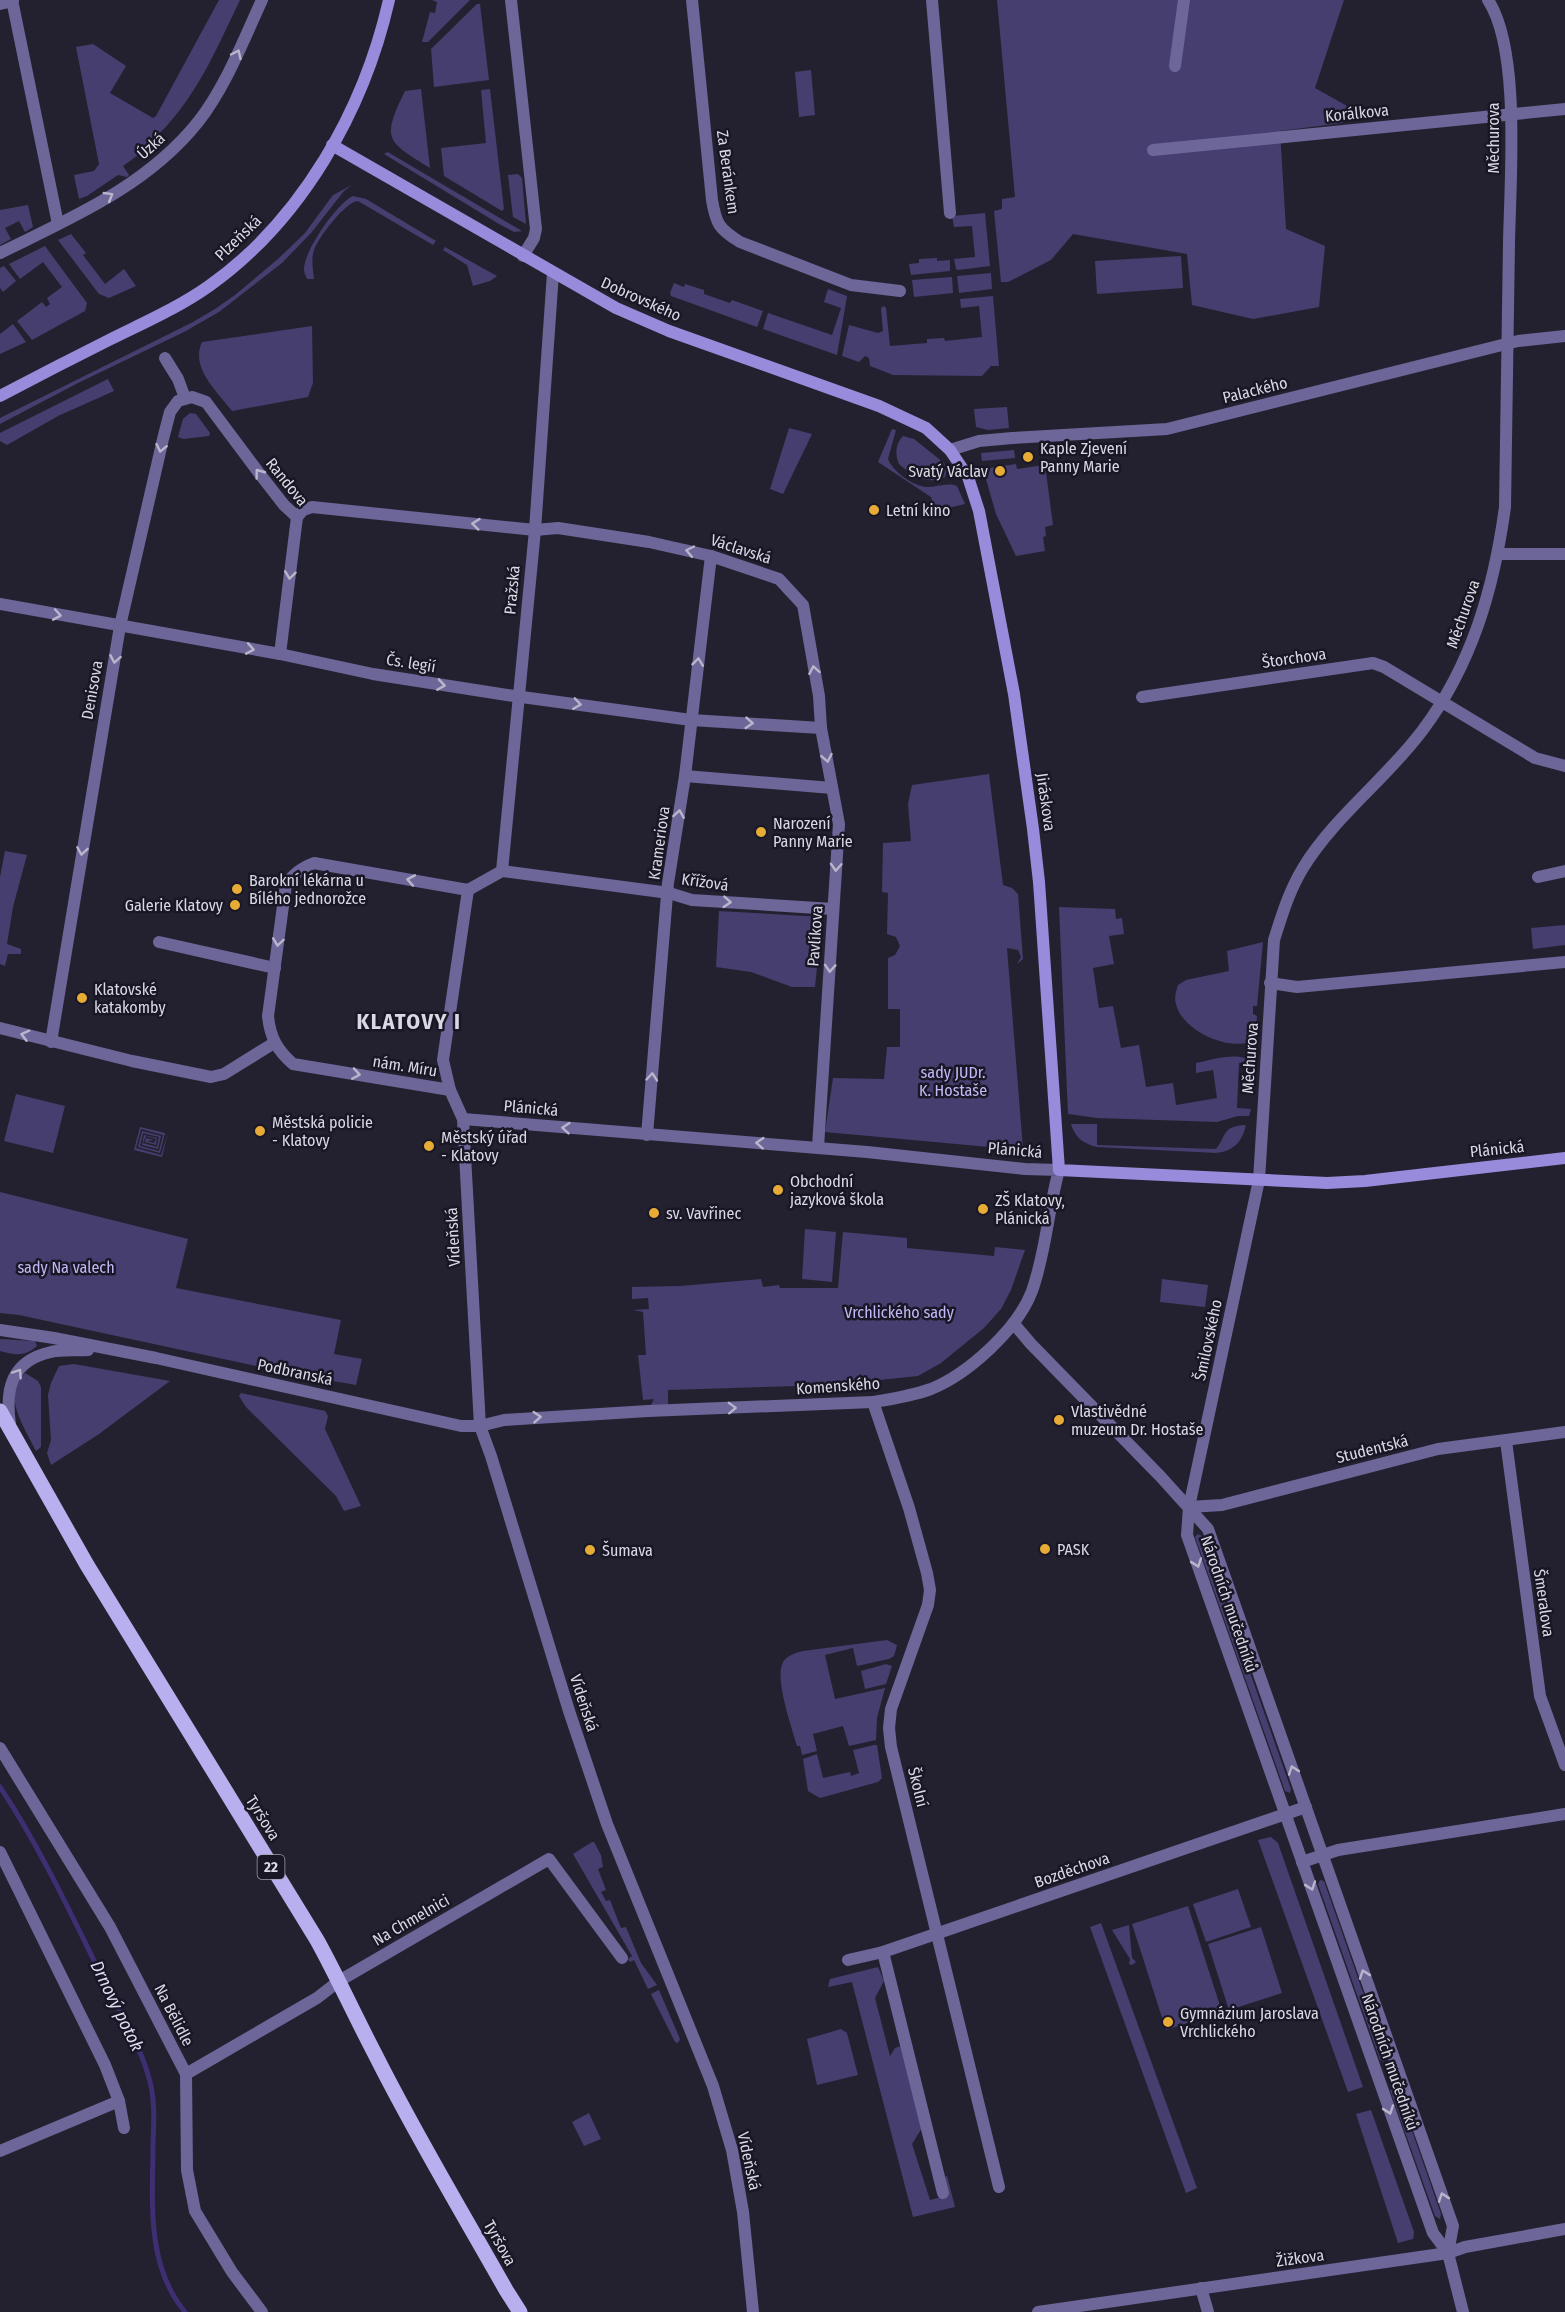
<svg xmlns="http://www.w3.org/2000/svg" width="1565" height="2312" font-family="'Fira Sans Condensed',sans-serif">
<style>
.green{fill:#463e6e}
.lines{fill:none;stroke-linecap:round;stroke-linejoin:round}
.stream{stroke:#3e2e72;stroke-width:5}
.street{stroke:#6d6698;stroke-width:12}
.secondary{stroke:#988bdb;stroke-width:12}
.primary{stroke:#b8b0ee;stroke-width:15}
.oneway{stroke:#b9b6cc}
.poi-dot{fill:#e7ac36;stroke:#191726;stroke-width:2}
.labels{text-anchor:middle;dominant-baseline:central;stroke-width:5;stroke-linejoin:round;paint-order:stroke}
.shield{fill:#191726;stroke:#a09faa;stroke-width:1.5}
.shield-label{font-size:15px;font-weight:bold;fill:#dad9e3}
.street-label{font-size:16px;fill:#dad9e3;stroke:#191726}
.poi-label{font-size:16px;fill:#dad9e3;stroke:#191726;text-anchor:start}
.park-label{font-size:16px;fill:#c1b9f6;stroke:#191726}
.water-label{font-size:18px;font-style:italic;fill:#dedcf1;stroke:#191726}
.district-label{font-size:22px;font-weight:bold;letter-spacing:1.5px;fill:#dad9e3;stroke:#191726}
</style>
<rect width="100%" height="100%" fill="#232130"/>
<g class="green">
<path d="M219 0H240C212 58 192 109 140 151L141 153 123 166 129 175 127 177 118 175 87 196 79 199 74 175 94 171 99 164 76 47 93 44 126 66 110 93 153 118 156 116Z"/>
<polygon points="432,0 470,0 428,42 422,42 430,12 435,13 437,2"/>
<polygon points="997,0 1344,0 1315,88 1347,106 1342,123 1280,131 1286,229 1325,246 1319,307 1253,319 1192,305 1187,254 1073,234 1051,260 1008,282 1001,282 994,211 1002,209 1002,199 1015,197"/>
<polygon points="477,4 480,4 489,80 434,87 431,49"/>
<polygon points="811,70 815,115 799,117 795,72"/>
<path d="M421 89 430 168C387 141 381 140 405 91Z"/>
<polygon points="490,89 504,209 502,211 444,176 441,148 486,143 481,90"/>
<polygon points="388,152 391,154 522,231 514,232 499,224 384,154"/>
<polygon points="518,174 522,178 526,224 513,217 508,175"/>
<polygon points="352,185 344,191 311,233 282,263 219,312 184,332 78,383 0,424 0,418 8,414 193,322 215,309 235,295 278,259 305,233 333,195"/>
<path d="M353 196 366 199 436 241 433 245 358 201C346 201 318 238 314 250 311 259 313 270 314 279H307C306 276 304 273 304 270 303 252 337 203 353 196Z"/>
<polygon points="28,205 33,227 25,232 19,221 5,228 11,239 0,245 0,210"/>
<polygon points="985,213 990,266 958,270 956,269 954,259 975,257 972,226 954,227 952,216"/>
<polygon points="71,234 86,253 83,255 105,284 124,269 136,286 109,298 99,294 58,240"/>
<polygon points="45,246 87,303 85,311 32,340 17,321 42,302 46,307 50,304 47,298 62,287 43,262 20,279 9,264"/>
<polygon points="445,247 497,276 490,281 473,286 467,265 443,250"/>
<polygon points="1181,256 1183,288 1097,294 1095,261"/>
<polygon points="937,258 937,261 950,260 950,271 911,275 909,264 919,263 919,259"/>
<polygon points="4,266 16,281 3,292 0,288 0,268"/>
<polygon points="991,273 992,289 959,293 957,276"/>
<polygon points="952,277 953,293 914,297 912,280"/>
<polygon points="674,283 684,287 685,284 704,290 704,294 730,303 732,300 763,311 757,327 671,296 670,293"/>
<polygon points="828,289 847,296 837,355 763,329 768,313 832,335 841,308 824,302"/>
<polygon points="993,296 999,366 991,366 982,376 893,375 870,366 869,358 865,356 859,362 842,356 849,325 878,333 883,331 881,308 884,306 886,308 890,346 927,343 927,339 944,338 945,341 982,337 979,306 961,308 960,299"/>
<polygon points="13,324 26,342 0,354 0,334"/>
<path d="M312 326 313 383 308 397 232 411C217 391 190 368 202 342Z"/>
<polygon points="108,379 114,391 58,416 7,445 0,441 0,433"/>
<polygon points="1007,407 1009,428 988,430 976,427 974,409"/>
<polygon points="190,413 196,414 210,433 209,436 183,439 178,437 183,419"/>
<polygon points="789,428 812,434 783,494 770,489"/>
<path d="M892 429 896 430 888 459C893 472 913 486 927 487 937 487 948 482 957 486L965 504 936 511 931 497 878 462Z"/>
<path d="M903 436 914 439 944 463 947 467 945 477C929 486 911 475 899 464 895 455 895 444 903 436Z"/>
<polygon points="1014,450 1015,458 982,461 981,453"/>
<polygon points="1016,464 1017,469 1045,465 1053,525 1045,527 1046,536 1043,537 1045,551 1016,556 996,514 983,469"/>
<polygon points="989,774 1003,885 1012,888 1018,894 1023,959 1017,964 1021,957 1018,950 1007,948 1023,1149 1011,1149 825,1132 833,1078 884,1079 887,1047 900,1047 900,1009 888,1009 888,958 895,955 900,946 896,937 887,934 888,893 882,892 883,843 911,841 908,804 912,785"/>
<polygon points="5,851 27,855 13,907 7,944 21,949 21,954 8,954 5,966 0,964 0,877"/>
<path d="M1059 907 1115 909 1116 919 1122 918 1124 934 1109 936 1114 964 1093 968 1099 1008 1113 1006 1121 1048 1139 1045 1146 1087 1173 1083 1176 1105 1217 1098 1213 1070 1196 1073V1063C1212 1060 1240 1050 1253 1063H1239L1237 1108 1251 1109 1249 1116H1238L1217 1122 1097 1118 1068 1114Z"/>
<polygon points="719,911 822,917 815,987 792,987 751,972 716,967"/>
<polygon points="1565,925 1565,945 1533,949 1531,928"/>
<path d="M1263 942 1257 1006H1253V1014L1257 1016 1255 1040C1231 1053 1182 1031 1176 1004 1174 998 1176 991 1178 985L1186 980 1229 971 1227 951Z"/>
<polygon points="16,1094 65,1106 53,1153 4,1141"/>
<path d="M1071 1124H1097V1145L1216 1149C1227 1135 1222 1126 1246 1125 1242 1142 1234 1151 1216 1153L1097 1147C1084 1144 1075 1138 1071 1124Z"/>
<polygon points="140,1127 165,1133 160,1153 138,1147 142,1131 161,1136 158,1149 142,1145 144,1135 157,1138 156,1145 145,1142 146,1138 154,1140 147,1141 154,1143 156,1139 146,1136 143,1143 157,1147 159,1137 143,1133 140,1146 159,1151 163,1135 141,1129 136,1148 161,1155 168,1133 162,1157 134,1150"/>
<polygon points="0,1192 188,1239 176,1288 341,1320 334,1354 362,1359 356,1385 293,1374 19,1315 0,1313"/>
<polygon points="805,1229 836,1232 832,1282 802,1279"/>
<polygon points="843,1232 907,1238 907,1248 994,1256 995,1247 1025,1250 1011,1290 1001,1309 984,1328 941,1363 918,1376 831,1385 668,1390 668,1410 648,1411 654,1399 643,1400 638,1355 646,1355 643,1312 633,1310 649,1309 648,1298 632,1299 632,1287 680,1286 761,1279 763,1287 779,1285 780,1288 838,1288"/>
<polygon points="1162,1279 1208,1285 1205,1307 1160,1302"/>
<path d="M0 1339 35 1341 37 1346C25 1357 15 1355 0 1351Z"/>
<polygon points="74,1364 170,1381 99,1434 51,1465 47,1453 51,1440 48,1395 51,1383 59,1366"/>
<path d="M25 1373 38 1381 41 1387V1447L36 1451C25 1428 0 1393 25 1373Z"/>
<polygon points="241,1393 325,1411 328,1416 325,1429 361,1506 344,1511 336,1496 246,1407 239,1396"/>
<polygon points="1198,1534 1202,1536 1291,1789 1290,1793 1285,1791 1195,1537"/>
<path d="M887 1640 897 1645 894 1656 889 1659 857 1666 853 1648 825 1655 835 1699 885 1688 877 1718 876 1740 849 1746 843 1726 813 1734 817 1751 802 1755 800 1746H797C792 1728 774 1678 783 1662 788 1655 795 1653 803 1651Z"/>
<polygon points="886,1664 892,1666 886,1684 865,1689 861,1671"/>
<polygon points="874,1745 877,1745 882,1778 878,1782 820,1798 808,1791 803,1759 817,1754 823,1778 850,1772 851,1776 859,1773 853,1750"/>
<polygon points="1271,1837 1278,1843 1363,2087 1348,2092 1258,1840"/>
<polygon points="592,1842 594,1842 601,1855 603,1867 598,1869 606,1890 601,1892 606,1901 610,1900 621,1928 626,1927 641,1963 657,1985 648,1989 634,1960 630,1962 628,1959 632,1956 573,1854"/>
<polygon points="1320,1880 1324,1881 1386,2058 1384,2062 1380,2060 1318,1884"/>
<polygon points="1238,1889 1251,1927 1206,1942 1193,1904"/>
<polygon points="1188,1906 1222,2012 1166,2030 1132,1924"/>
<polygon points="1101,1923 1197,2188 1186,2193 1090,1927"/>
<polygon points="1129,1925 1132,1958 1136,1962 1132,1965 1129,1964 1130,1959 1112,1930"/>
<polygon points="1261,1927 1282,1993 1229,2010 1208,1944"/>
<polygon points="878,1967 884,1981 875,1998 890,2056 895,2048 901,2046 922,2128 912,2144 930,2200 949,2195 945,2177 947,2176 955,2207 913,2217 852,1982 828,1987 830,1979"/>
<polygon points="659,1990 680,2039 678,2043 675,2042 651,1994"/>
<polygon points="841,2029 847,2033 858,2075 817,2085 807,2039"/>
<polygon points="1397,2088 1441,2214 1440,2219 1435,2216 1390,2090"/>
<polygon points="1371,2110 1414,2232 1413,2239 1398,2243 1356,2114"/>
<polygon points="589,2113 601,2139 584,2146 572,2122"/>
</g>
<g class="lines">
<path class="stream" d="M0 1787C40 1847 73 1918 105 1983 121 2014 140 2045 149 2078 155 2098 154 2121 153 2142 153 2199 145 2264 185 2312"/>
<g class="street">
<polyline points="12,0 58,224"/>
<polyline points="511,0 536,229 534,238 523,256"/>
<path d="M692 0 712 200C716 224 719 229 740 242L851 285 900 291"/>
<polyline points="932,0 950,213"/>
<polyline points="0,4 13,1"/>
<polyline points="1175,66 1184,0"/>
<polyline points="1153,150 1565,109"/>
<path d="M0 253C71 218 147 186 198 122 226 86 243 41 262 0"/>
<polyline points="165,358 178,379 185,398"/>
<polyline points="950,450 979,441 1012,438 1167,429 1518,341 1565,336"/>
<polyline points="297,517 303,510 312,507 535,530 558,528 649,542 711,556 779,579 803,605 819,696 821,728 839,824 818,1147"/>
<polyline points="1499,554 1565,554"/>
<polyline points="0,604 280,654 373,674 507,695 691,720 821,728"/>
<polyline points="280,654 297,517"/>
<polyline points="1142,697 1373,663 1384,667 1535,758 1565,766"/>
<polyline points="685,776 832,788"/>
<polyline points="502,871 669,893 692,900 833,909"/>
<polyline points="1538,877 1565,871"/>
<polyline points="468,890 443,1060 450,1090 463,1119 480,1426 491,1456 569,1711 607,1824 713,2086 732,2150 743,2212 753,2312"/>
<polyline points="468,890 502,871 535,530 553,273"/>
<polyline points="159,942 275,968"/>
<polyline points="1270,983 1297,987 1565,962"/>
<polyline points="0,1028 132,1061 211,1077 224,1074 274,1043"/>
<polyline points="51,1042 120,626 163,439 170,412 178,401 192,397 206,402 259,473 284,505 297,517"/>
<path d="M450 1090 293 1064C277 1050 270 1037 268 1016L286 884C294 874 301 868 314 863L468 890"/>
<polyline points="647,1135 668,883 685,776 711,556"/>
<polyline points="1014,1324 1031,1344 1160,1476 1208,1529 1453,2226 1448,2253"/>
<path d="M0 1330 54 1338 156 1358 461 1426H480L504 1420 648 1411 873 1402C892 1399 912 1396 931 1389 968 1374 1018 1329 1032 1291 1046 1252 1048 1210 1059 1170L1025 1169 867 1152 463 1119"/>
<polyline points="873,1402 909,1508 927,1573 930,1590 928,1605 891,1709 889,1728 891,1747 999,2187"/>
<path d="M10 1424C5 1389 11 1361 51 1352 62 1349 76 1351 88 1350"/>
<polyline points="1506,1441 1540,1696 1565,1765"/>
<polyline points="1189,1507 1222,1505 1438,1449 1565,1432"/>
<polyline points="0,1748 110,1927 186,2074 187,2170 195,2211 232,2272 262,2312"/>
<polyline points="0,1852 105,2065 119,2101 124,2128"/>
<polyline points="1302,1862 1338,1850 1565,1814"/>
<polyline points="883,1952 943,2193"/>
<polyline points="848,1960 883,1952 1306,1807"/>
<polyline points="186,2074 317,1998 339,1981 549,1859 622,1958"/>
<polyline points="0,2151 119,2101"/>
<polyline points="1201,2288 1208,2312"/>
<polyline points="1038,2312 1448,2253 1465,2247 1565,2229"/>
<path d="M1463 2312 1448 2253 1433 2233 1187 1535 1189 1507 1259 1180 1274 940C1282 915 1289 891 1303 868 1334 817 1386 779 1422 731 1472 665 1494 588 1505 507 1506 419 1508 331 1509 243 1510 181 1521 50 1488 0"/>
</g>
<g class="secondary">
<polyline points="332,145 616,308 669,331 879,406 926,428 950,450 968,477 979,511 1014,694 1033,829 1039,882 1059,1170 1327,1183 1365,1181 1565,1158"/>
<path d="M0 396C36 377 73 358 109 340 143 323 178 308 209 286 302 220 364 110 389 0"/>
</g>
<path class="primary" d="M0 1411 87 1565 317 1940C338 1978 355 2016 375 2054 415 2134 462 2212 506 2290L520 2312"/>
</g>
<defs><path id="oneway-chevron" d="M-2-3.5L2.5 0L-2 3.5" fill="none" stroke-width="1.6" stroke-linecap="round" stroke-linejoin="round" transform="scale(1.5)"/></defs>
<g class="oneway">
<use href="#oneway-chevron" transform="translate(237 54) rotate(-65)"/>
<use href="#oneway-chevron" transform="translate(109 196) rotate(-31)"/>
<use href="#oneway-chevron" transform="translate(161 448) rotate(102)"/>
<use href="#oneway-chevron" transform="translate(259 473) rotate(-127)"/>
<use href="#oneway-chevron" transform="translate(476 524) rotate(-174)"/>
<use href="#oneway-chevron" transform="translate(690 551) rotate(-168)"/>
<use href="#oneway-chevron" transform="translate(290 575) rotate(97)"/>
<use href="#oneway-chevron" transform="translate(57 615) rotate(10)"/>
<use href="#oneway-chevron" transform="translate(250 649) rotate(10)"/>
<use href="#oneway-chevron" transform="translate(115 659) rotate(100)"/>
<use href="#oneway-chevron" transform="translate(698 662) rotate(-83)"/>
<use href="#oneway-chevron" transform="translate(814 670) rotate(-100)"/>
<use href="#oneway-chevron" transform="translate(441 685) rotate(9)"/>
<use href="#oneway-chevron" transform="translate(577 704) rotate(8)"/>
<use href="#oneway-chevron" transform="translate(749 723) rotate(4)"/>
<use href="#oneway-chevron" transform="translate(827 758) rotate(79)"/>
<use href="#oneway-chevron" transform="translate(679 814) rotate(-81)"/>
<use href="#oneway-chevron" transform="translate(82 851) rotate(99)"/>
<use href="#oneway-chevron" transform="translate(836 867) rotate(93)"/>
<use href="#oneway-chevron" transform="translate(411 880) rotate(-170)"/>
<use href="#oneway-chevron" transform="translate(727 902) rotate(4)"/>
<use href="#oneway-chevron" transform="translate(278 942) rotate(98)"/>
<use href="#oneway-chevron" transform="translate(830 968) rotate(94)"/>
<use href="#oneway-chevron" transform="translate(25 1035) rotate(-165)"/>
<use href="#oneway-chevron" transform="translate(356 1074) rotate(9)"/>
<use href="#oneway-chevron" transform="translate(652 1077) rotate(-85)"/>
<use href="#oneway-chevron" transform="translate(566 1128) rotate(-175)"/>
<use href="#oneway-chevron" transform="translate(760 1143) rotate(-176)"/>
<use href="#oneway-chevron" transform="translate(18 1373) rotate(-56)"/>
<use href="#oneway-chevron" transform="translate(732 1408) rotate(-2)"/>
<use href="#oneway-chevron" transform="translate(537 1417) rotate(-4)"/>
<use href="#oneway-chevron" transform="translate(1197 1563) rotate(71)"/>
<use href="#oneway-chevron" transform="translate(1293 1770) rotate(-109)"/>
<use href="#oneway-chevron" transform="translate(1311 1886) rotate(71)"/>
<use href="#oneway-chevron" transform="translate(1364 1974) rotate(-109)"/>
<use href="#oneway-chevron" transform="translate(1389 2110) rotate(71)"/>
<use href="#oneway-chevron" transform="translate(1443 2197) rotate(-109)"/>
</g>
<g class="poi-dot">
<circle cx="1028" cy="457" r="6"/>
<circle cx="1000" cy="471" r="6"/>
<circle cx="874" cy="510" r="6"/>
<circle cx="761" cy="832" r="6"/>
<circle cx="237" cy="889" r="6"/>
<circle cx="235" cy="905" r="6"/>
<circle cx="82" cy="998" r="6"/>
<circle cx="260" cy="1131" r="6"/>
<circle cx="429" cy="1146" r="6"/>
<circle cx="778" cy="1190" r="6"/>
<circle cx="983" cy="1209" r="6"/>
<circle cx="654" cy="1213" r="6"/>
<circle cx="1059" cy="1420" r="6"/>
<circle cx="1045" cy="1549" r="6"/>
<circle cx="590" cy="1550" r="6"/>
<circle cx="1168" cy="2022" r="6"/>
</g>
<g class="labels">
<rect class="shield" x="257.5" y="1855" width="27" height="24" rx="4.5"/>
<g class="shield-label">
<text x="271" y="1867">22</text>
</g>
<g class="street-label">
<text transform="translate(1357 113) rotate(-6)">Korálkova</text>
<text transform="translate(1493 138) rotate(-90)">Měchurova</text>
<text transform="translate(151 146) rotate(-42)">Úzká</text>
<text transform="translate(728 172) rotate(82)">Za Beránkem</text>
<text transform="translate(238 238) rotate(-44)">Plzeňská</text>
<text transform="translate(641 299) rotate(24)">Dobrovského</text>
<text transform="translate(1255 390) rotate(-14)">Palackého</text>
<text transform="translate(287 482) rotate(51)">Randova</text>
<text transform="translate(741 549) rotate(18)">Václavská</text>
<text transform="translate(512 590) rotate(-85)">Pražská</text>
<text transform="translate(1463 614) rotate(-71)">Měchurova</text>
<text transform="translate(1294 658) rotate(-8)">Štorchova</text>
<text transform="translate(411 663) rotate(9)">Čs. legií</text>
<text transform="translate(92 690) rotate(-80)">Denisova</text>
<text transform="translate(1046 802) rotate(82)">Jiráskova</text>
<text transform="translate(659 843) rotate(-82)">Krameriova</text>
<text transform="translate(705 882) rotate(8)">Křížová</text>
<text transform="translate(815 936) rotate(-86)">Pavlíkova</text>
<text transform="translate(1250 1058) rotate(-86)">Měchurova</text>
<text transform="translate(405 1066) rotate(9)">nám. Míru</text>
<text transform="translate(531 1108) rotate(5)">Plánická</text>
<text transform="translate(1497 1149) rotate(-6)">Plánická</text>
<text transform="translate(1015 1150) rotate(5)">Plánická</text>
<text transform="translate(453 1237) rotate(-93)">Vídeňská</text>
<text transform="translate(1208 1340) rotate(-78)">Šmilovského</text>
<text transform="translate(295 1372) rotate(12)">Podbranská</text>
<text transform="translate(838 1386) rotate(-4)">Komenského</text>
<text transform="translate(1372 1449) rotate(-14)">Studentská</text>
<text transform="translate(1544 1603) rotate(82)">Šmeralova</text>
<text transform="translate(1229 1604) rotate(71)">Národních mučedníků</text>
<text transform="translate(584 1703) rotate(72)">Vídeňská</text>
<text transform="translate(918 1787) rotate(76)">Školní</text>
<text transform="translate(263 1818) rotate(58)">Tyršova</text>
<text transform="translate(1072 1870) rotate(-19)">Bozděchova</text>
<text transform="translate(411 1920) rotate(-30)">Na Chmelnici</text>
<text transform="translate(174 2015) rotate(63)">Na Bělidle</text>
<text transform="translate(1390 2062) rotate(71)">Národních mučedníků</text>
<text transform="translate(749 2161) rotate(78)">Vídeňská</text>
<text transform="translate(500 2243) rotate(61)">Tyršova</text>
<text transform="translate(1300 2258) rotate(-8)">Žižkova</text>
</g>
<g class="poi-label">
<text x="1040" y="448">Kaple Zjevení<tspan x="1040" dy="18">Panny Marie</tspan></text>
<text x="988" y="471" text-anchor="end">Svatý Václav</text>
<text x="886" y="510">Letní kino</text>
<text x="773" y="823">Narození<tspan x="773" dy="18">Panny Marie</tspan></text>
<text x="249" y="880">Barokní lékárna u<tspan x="249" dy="18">Bílého jednorožce</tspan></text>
<text x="223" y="905" text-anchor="end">Galerie Klatovy</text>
<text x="94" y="989">Klatovské<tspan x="94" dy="18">katakomby</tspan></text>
<text x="272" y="1122">Městská policie<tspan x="272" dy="18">- Klatovy</tspan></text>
<text x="441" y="1137">Městský úřad<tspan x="441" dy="18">- Klatovy</tspan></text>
<text x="790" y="1181">Obchodní<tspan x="790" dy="18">jazyková škola</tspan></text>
<text x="995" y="1200">ZŠ Klatovy,<tspan x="995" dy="18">Plánická</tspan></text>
<text x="666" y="1213">sv. Vavřinec</text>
<text x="1071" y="1411">Vlastivědné<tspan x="1071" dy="18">muzeum Dr. Hostaše</tspan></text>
<text x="1057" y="1549">PASK</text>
<text x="602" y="1550">Šumava</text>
<text x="1180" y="2013">Gymnázium Jaroslava<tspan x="1180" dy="18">Vrchlického</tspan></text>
</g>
<g class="park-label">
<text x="953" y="1072">sady JUDr.<tspan x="953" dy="18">K. Hostaše</tspan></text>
<text x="66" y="1267">sady Na valech</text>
<text x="899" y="1312">Vrchlického sady</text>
</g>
<g class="water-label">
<text transform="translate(117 2006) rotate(64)">Drnový potok</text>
</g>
<g class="district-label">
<text x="409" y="1021">KLATOVY I</text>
</g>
</g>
</svg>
